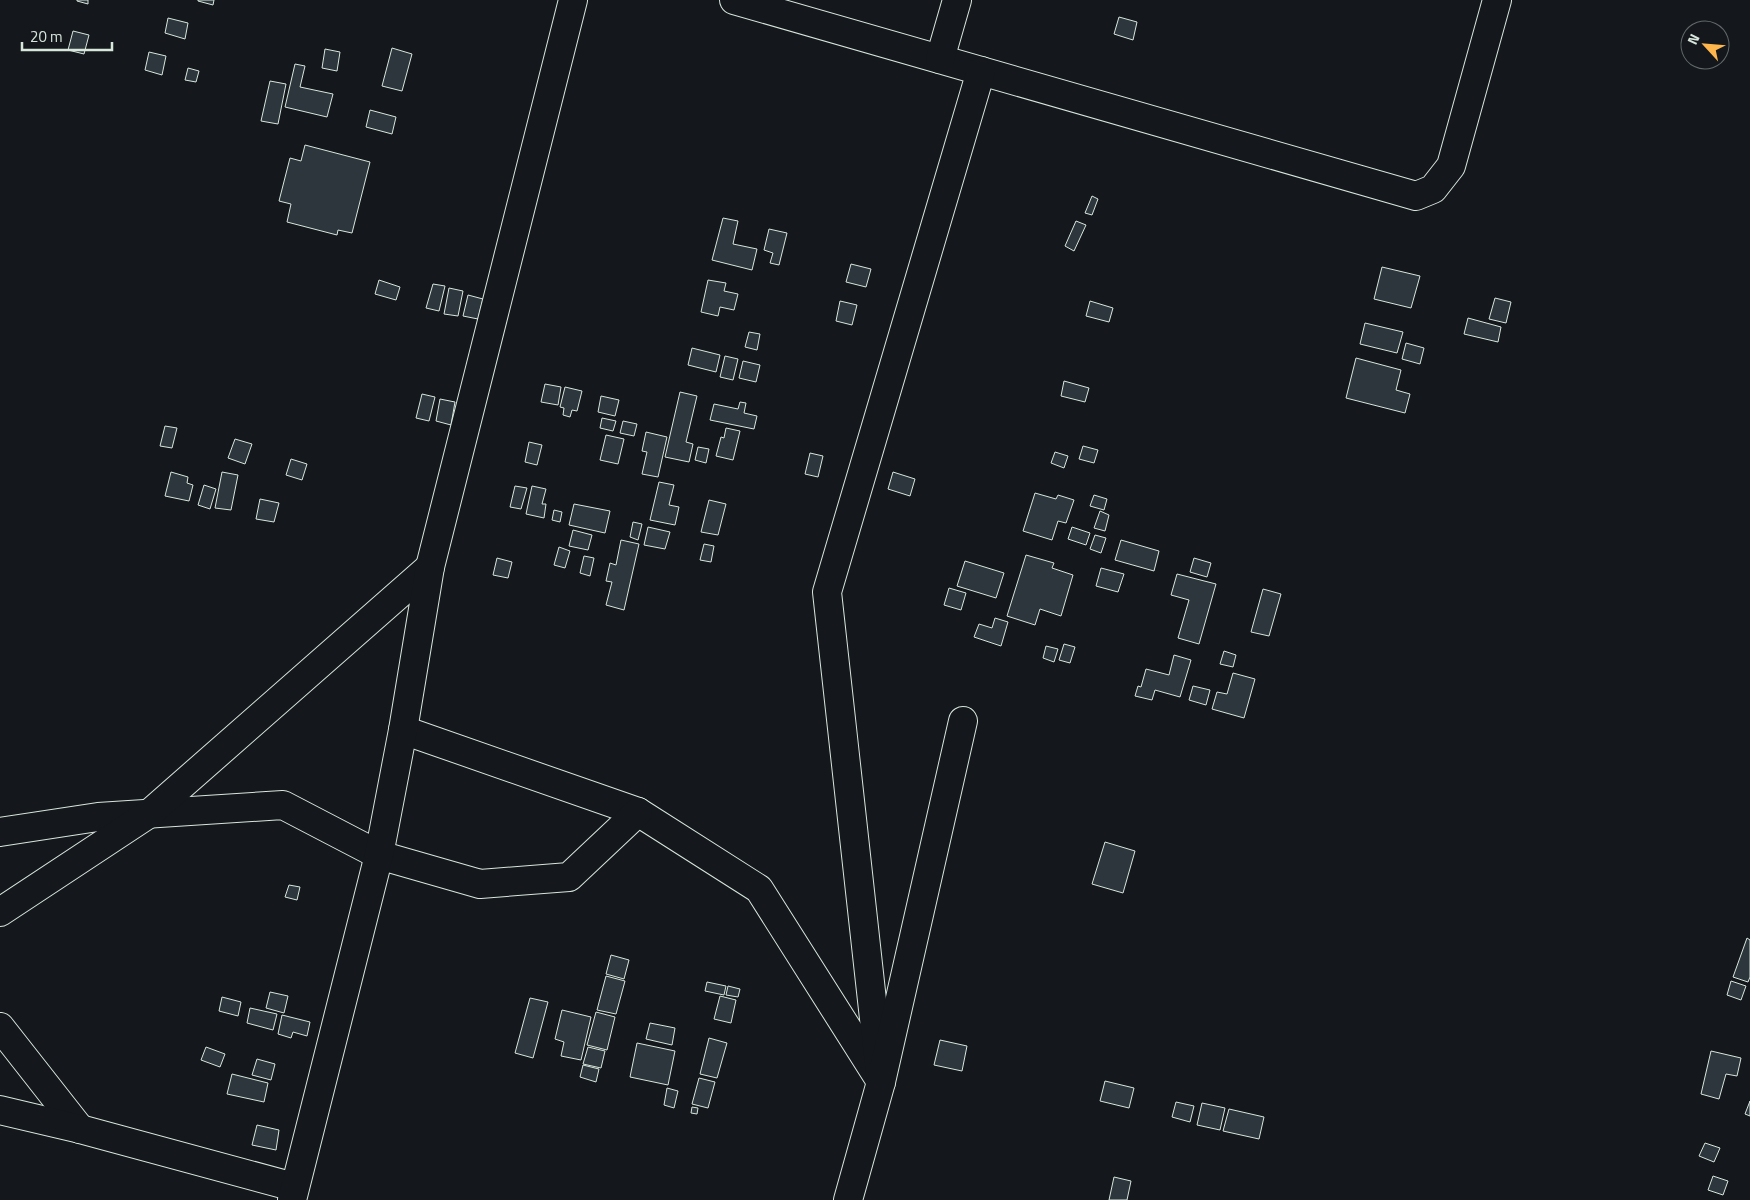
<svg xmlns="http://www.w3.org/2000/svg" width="1750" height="1200" font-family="'Titillium Web',sans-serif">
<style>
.building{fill:#2c363c;stroke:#d8e6dc}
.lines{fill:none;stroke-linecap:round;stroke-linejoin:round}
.minor-casing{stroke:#d8e6dc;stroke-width:30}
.minor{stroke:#14181c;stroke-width:28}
</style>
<rect width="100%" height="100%" fill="#14181c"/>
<g class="building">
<polygon points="77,0 88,0 88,4 77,1"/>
<polygon points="198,0 214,0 213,5 198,1"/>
<polygon points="1119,17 1137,22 1133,40 1114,34"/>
<polygon points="168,18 188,23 185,39 165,33"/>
<polygon points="73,31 89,35 84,54 68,50"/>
<polygon points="392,48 412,54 402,91 382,86"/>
<polygon points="325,49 340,52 337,71 322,68"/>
<polygon points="149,52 166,56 162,75 145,70"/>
<polygon points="295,64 305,66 300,87 333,94 327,117 285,107"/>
<polygon points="188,68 199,71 196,82 185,80"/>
<polygon points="270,81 286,84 278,124 261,121"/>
<polygon points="370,110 396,117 392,134 366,127"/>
<polygon points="305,145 370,162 352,233 338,230 337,235 287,222 291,204 279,201 290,158 301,161"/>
<polygon points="1092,196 1098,199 1092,215 1085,213"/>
<polygon points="723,218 738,221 733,244 757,249 752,270 712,260"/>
<polygon points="1076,221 1086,225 1074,251 1065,246"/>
<polygon points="769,229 787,233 779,265 770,263 773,253 764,250"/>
<polygon points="851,264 871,269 866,287 846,282"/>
<polygon points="1382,267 1420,276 1411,308 1374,299"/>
<polygon points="379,280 400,287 396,300 375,294"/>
<polygon points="708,280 726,283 724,291 738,294 734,310 720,307 718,316 701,312"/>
<polygon points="433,284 445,286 439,311 426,308"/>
<polygon points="449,288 463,291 458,316 444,314"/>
<polygon points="468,295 483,299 478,319 463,316"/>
<polygon points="1495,298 1511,302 1506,323 1489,319"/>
<polygon points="840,301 857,305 852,325 836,321"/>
<polygon points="1090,301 1113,308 1109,322 1086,316"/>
<polygon points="1468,318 1501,327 1498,342 1464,334"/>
<polygon points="1365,323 1403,332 1397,353 1360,344"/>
<polygon points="749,332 760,334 757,350 745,347"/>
<polygon points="1406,343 1424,348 1420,364 1402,359"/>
<polygon points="692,348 720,355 716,372 688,365"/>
<polygon points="725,356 738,359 733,380 720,377"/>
<polygon points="1356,358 1401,370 1396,390 1410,394 1405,413 1346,398"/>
<polygon points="743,361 760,365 756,382 739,378"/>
<polygon points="1064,381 1089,388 1085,402 1061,396"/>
<polygon points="545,384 561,387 558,405 541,402"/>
<polygon points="565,387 582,391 577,411 572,410 570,417 563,415 564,408 560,407"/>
<polygon points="680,392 697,396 686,442 693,444 689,462 665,457"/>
<polygon points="422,394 435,397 429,421 416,418"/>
<polygon points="601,396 619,400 615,416 598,412"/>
<polygon points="440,399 455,402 451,425 436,421"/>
<polygon points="740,402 746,403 744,413 757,416 754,429 710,420 714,404 738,409"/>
<polygon points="602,418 616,421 613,431 600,428"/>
<polygon points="623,421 637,424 634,436 620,433"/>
<polygon points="165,426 177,428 172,448 160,446"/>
<polygon points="726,428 740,431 733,460 716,456 721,437 724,438"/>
<polygon points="646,432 667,437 658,477 642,474 647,452 642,451"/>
<polygon points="606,435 624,439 618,464 600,460"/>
<polygon points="235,439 252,444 245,464 228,458"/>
<polygon points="529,442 542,445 537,465 525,462"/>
<polygon points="1083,446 1098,450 1094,463 1079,459"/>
<polygon points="698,447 709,449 706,463 695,460"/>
<polygon points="1055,452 1068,456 1064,468 1051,463"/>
<polygon points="810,453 823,456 818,477 805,474"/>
<polygon points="291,459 307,464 302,480 286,475"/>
<polygon points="171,472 188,477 187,483 193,485 189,501 165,496"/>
<polygon points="222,472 238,475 231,510 215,508"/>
<polygon points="893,472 915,479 910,496 888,489"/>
<polygon points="659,482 674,485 669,505 679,507 675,525 650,520"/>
<polygon points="204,485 216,489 210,509 198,505"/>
<polygon points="515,486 527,488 521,509 510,507"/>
<polygon points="532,486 546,489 542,504 546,504 544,518 526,514"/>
<polygon points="1035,493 1056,499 1058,495 1074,500 1066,523 1058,521 1052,540 1023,531"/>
<polygon points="1094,495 1107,499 1104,510 1090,506"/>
<polygon points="260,499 279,503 274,522 256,519"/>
<polygon points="709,500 726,504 718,535 701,532"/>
<polygon points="574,504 610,511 605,533 569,525"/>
<polygon points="554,510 562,512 560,522 552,520"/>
<polygon points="1100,511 1109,515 1105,531 1094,528"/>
<polygon points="633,522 642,524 638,540 630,537"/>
<polygon points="648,527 670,532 665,549 644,545"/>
<polygon points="1072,527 1090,533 1086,545 1068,539"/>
<polygon points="573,530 592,535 588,550 569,546"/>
<polygon points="1095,535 1106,538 1101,553 1090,549"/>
<polygon points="621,540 639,544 624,610 606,605 612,582 606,581 610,563 616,565"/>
<polygon points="1121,540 1159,551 1154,571 1115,560"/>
<polygon points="704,544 714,546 711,562 700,560"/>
<polygon points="559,547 570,551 565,568 554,565"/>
<polygon points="1026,555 1054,563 1052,568 1073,575 1061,616 1040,609 1035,625 1007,616"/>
<polygon points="584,556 594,558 590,576 580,573"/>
<polygon points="497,558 512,562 508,578 493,575"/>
<polygon points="1194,558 1211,563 1207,577 1190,572"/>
<polygon points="965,561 1004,573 996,598 957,586"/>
<polygon points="1101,568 1124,574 1118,592 1096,586"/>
<polygon points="1177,574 1216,584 1199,644 1178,638 1189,600 1171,595"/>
<polygon points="949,588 966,593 961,610 944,605"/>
<polygon points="1263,589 1281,594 1269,636 1251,632"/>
<polygon points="995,618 1008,622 1001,646 974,637 979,624 992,628"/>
<polygon points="1064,644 1075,647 1070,663 1059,660"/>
<polygon points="1046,646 1058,649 1054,662 1043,658"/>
<polygon points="1224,651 1236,655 1233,667 1220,664"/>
<polygon points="1174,655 1191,660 1180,697 1155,690 1152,700 1135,696 1138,686 1141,687 1146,669 1169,675"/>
<polygon points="1233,673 1255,679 1244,718 1212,709 1217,692 1227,694"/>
<polygon points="1193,686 1210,690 1206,705 1189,700"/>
<polygon points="1105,842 1135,851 1123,893 1092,884"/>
<polygon points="289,885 300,887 297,900 285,897"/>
<polygon points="1747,938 1750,940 1750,977 1748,982 1733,977"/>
<polygon points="611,955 629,960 624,979 606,974"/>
<polygon points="606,976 625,981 616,1014 597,1010"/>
<polygon points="1731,981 1746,986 1741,1000 1727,995"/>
<polygon points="707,982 726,986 724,995 705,991"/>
<polygon points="728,986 740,989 738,997 726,995"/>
<polygon points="270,992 288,996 284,1013 266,1008"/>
<polygon points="720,996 736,1000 731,1023 714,1019"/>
<polygon points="222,997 241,1002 238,1016 219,1011"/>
<polygon points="530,998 548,1002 533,1058 515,1053"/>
<polygon points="250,1008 277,1014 273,1030 247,1023"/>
<polygon points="562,1010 591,1017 581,1060 561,1056 564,1042 555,1039"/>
<polygon points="596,1012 615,1017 607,1050 587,1045"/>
<polygon points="282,1015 310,1022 307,1036 293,1032 291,1038 278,1034"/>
<polygon points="650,1023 675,1028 672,1045 646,1039"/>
<polygon points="709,1038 727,1043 717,1078 700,1074"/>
<polygon points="940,1040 967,1046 962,1071 934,1065"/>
<polygon points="637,1043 675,1051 668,1085 630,1077"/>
<polygon points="206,1047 225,1054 220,1067 201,1060"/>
<polygon points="588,1047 605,1051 601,1068 583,1064"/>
<polygon points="1711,1051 1741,1058 1737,1076 1726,1074 1719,1099 1701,1094"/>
<polygon points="257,1059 275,1064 271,1080 252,1075"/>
<polygon points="583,1065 599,1069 596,1082 580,1077"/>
<polygon points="232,1074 268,1083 264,1102 227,1094"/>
<polygon points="699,1078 715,1082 708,1108 692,1104"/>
<polygon points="1105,1081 1134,1088 1129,1108 1100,1101"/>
<polygon points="667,1088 678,1091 674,1108 664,1105"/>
<polygon points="1750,1101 1750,1116 1745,1114"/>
<polygon points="1176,1102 1194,1106 1190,1122 1172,1117"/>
<polygon points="1202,1103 1225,1108 1220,1130 1197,1125"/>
<polygon points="692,1107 698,1108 697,1114 691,1113"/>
<polygon points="1229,1109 1264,1117 1259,1139 1223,1131"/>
<polygon points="257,1125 279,1130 276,1150 252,1145"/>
<polygon points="1705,1143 1720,1148 1714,1162 1699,1156"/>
<polygon points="1713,1176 1728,1181 1723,1195 1708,1190"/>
<polygon points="1114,1177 1131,1181 1127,1200 1109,1200"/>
</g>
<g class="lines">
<defs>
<g id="minor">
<polyline points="734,0 1416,196 1433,189 1451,166 1497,0"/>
<polyline points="940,59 957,0"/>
<polyline points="403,730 638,812 759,889 878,1077"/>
<polyline points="0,832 98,817 283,805 379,855 480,884 569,877 638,812"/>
<polyline points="0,912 150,813 430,567"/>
<polyline points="0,1027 80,1129"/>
<polyline points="881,1082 827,592 981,71"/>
<polyline points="0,1110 80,1129 294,1187"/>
<polyline points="292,1200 379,855 403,730 430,567 573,0"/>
<polyline points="848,1200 881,1082 963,721"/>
</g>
</defs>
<use href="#minor" class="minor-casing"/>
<use href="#minor" class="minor"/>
</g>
<g transform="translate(1705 45) rotate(296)"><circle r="24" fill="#14181c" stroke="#626a69"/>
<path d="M0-4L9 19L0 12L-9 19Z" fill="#ffb74d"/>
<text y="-8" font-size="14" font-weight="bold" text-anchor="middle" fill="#d8e6dc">N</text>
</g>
<path d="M22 42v8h90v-8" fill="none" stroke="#d8e6dc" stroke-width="2.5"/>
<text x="30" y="42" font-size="15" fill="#d8e6dc" stroke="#14181c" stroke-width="4" paint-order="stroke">20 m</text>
</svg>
